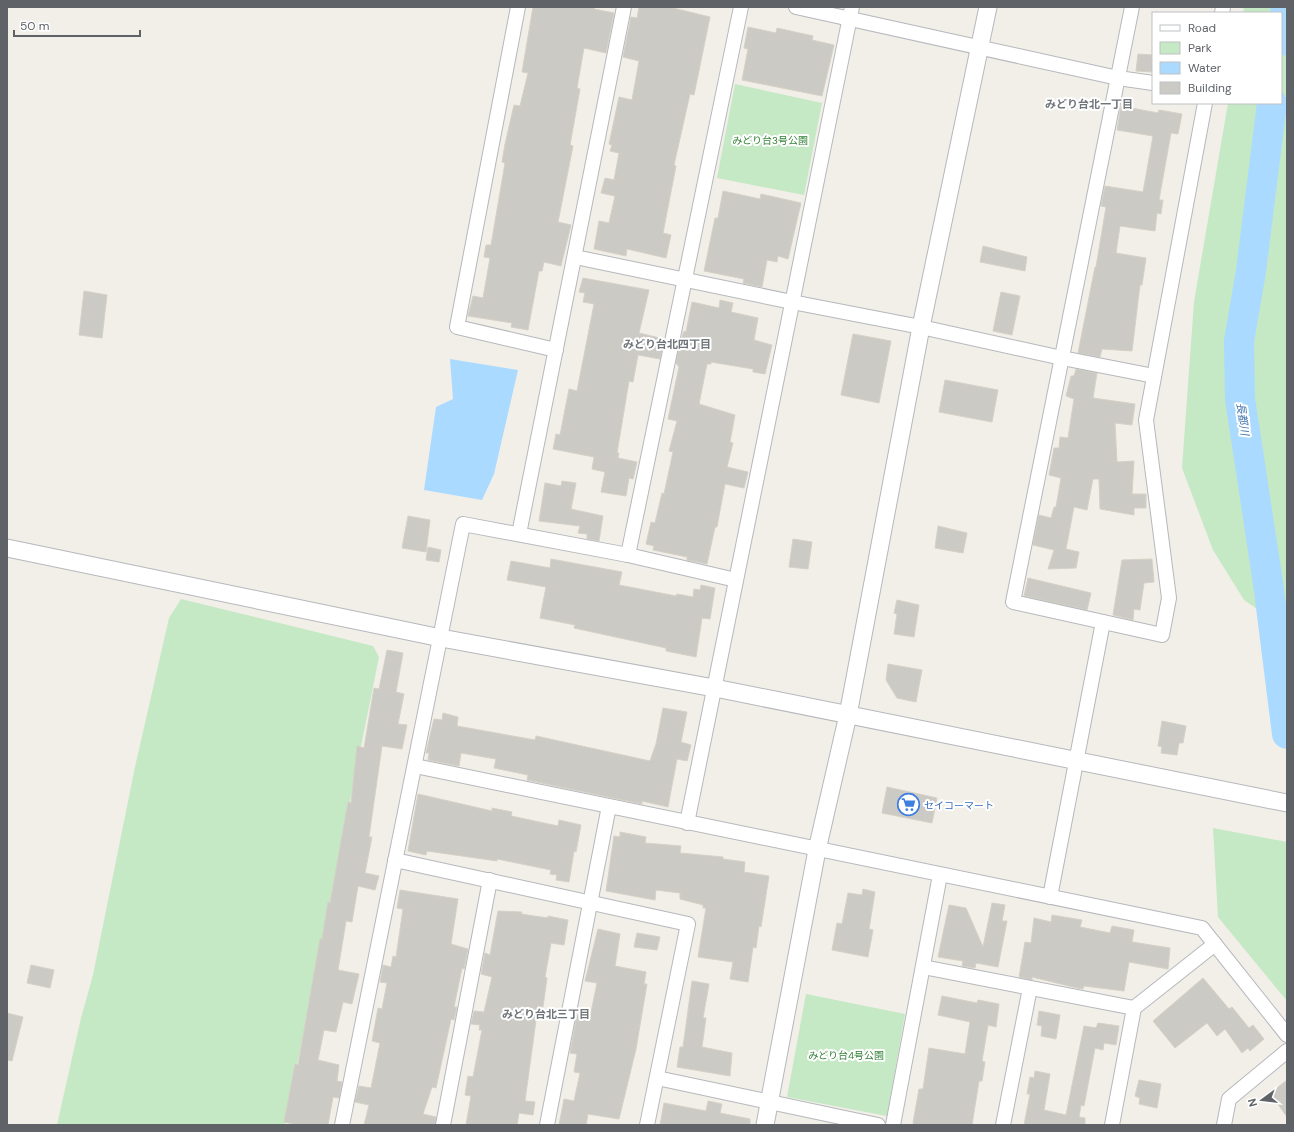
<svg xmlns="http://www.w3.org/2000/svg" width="1294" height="1132" font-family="'DM Sans','Noto Sans JP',sans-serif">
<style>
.green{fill:#c5e8c5}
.water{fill:#aadaff}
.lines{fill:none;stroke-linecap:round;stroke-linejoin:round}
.river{stroke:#aadaff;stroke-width:30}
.building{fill:#cccac5;stroke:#d6d1c6}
.minor-casing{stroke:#b5b8bc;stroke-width:16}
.tertiary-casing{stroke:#b5b8bc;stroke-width:19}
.minor{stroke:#fff;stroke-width:14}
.tertiary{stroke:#fff;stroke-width:17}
.labels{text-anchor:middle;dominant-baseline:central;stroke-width:4;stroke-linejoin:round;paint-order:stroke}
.park-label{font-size:10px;fill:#348238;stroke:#fff}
.shop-label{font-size:10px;fill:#366cbe;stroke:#fff;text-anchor:start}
.neighbourhood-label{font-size:11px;font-weight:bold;fill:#70757a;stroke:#fff}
.water-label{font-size:11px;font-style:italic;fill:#4174aa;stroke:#fff}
</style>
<rect width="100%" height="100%" fill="#f1efe8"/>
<g class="green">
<polygon points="1244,7 1287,7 1287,629 1244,600 1213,550 1182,468 1194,302 1228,103 1281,103 1281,13 1243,13"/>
<polygon points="735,84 822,103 804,195 717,178"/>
<polygon points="181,599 373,646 379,657 285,1125 57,1125 81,1018 93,975 135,767 169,618"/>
<polygon points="1213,828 1287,842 1287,1001 1218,917"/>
<polygon points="806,994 905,1014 887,1116 787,1097"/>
</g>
<polygon class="water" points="450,359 518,370 494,474 482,500 424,490 436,407 453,399"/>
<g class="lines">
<g class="river">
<polyline points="1281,41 1286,7"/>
<polyline points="1272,103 1251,271 1239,341 1240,399 1268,583 1287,734"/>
</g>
</g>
<g class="building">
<polygon points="533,7 595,7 594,9 614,13 606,53 584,48 577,88 580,89 570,145 573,146 558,222 571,225 561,266 544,262 542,271 539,271 528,330 511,327 512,323 468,316 473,296 483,298 490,258 484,257 486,245 491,245 505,163 502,162 505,144 514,105 520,106 528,73 522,72"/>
<polygon points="639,7 669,7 710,17 694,95 690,94 674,165 676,166 663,233 671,235 666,258 627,249 626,256 594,249 599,221 609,223 615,196 601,193 605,178 614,180 619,153 610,151 612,145 609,144 619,97 632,100 639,61 623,57 631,17 637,18"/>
<polygon points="748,27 776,33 777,28 813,36 812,40 834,45 822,96 742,80 748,49 744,48"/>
<polygon points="1138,54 1153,55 1153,72 1136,71"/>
<polygon points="1121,106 1158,113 1159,110 1182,114 1178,134 1171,133 1159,200 1163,200 1161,214 1157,213 1155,231 1120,226 1116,253 1146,258 1142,285 1140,285 1132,351 1102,349 1100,357 1078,353 1095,267 1096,267 1106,207 1101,206 1105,186 1143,192 1153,136 1117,130"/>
<polygon points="723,191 760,199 761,194 801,203 788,259 778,256 777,262 767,260 762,287 743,283 744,279 704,271 715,218 718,218"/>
<polygon points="983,246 1027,257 1025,271 980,262"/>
<polygon points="583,278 649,290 639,333 664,339 660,359 638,355 633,382 629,381 617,453 619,453 618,458 637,462 633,479 629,478 626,496 601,492 605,472 592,469 594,457 553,449 556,434 560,435 569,389 577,391 594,304 583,302 585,293 579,292"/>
<polygon points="84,291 107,295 102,338 79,335"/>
<polygon points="1001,292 1020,296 1012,335 993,331"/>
<polygon points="720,300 733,303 731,312 758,318 754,340 772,345 765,374 753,372 753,369 711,362 711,364 707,364 699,404 735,415 730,442 733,443 727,467 748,472 744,488 725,484 717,527 715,527 707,564 687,560 687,557 653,550 654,546 646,544 651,522 655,523 662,493 664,494 673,452 669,451 677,421 668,419 679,367 676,363 680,343 684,331 686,332 692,302 719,308"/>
<polygon points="853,334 891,341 879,403 841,395"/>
<polygon points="1076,369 1097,373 1093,398 1135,404 1132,425 1115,423 1117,462 1134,461 1132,494 1146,494 1146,508 1134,508 1134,515 1100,509 1099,479 1093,479 1087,510 1074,507 1066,549 1079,552 1076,568 1048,569 1054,550 1033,545 1039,515 1051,518 1054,507 1056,507 1061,478 1049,475 1054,448 1059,448 1060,437 1068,438 1074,399 1066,396 1071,376 1074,376"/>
<polygon points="945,380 998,390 992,422 939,412"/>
<polygon points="562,481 576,483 571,509 603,516 599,541 587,539 587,534 578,533 580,526 539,521 545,483 561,486"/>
<polygon points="408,516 430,520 426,552 402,548"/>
<polygon points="938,526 967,533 963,553 935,548"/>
<polygon points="793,539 812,542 808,569 789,567"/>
<polygon points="428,547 441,550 439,562 426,560"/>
<polygon points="551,559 622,572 619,585 676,596 677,594 693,597 694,589 700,590 701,585 715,588 710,619 702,618 696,657 666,651 666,648 574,628 575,625 540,618 546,587 507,580 511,561 550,568"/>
<polygon points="1152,559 1154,582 1144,583 1140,610 1134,609 1133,620 1113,615 1122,560"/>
<polygon points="1028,578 1091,593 1087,610 1024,596"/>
<polygon points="897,600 919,605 914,637 894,634 897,614 894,613"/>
<polygon points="387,650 403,653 396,692 404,694 398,724 407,725 402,749 382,746 369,837 372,837 365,873 379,876 375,890 358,886 352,922 346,921 338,970 359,974 352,1004 343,1002 336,1032 324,1030 318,1060 339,1065 337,1081 342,1082 339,1098 333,1097 328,1125 298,1125 284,1122 290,1091 295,1064 298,1065 320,939 322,939 328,902 330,903 348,802 351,803 357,746 364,748 374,688 379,689"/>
<polygon points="888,664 922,670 916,702 897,698 886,680"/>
<polygon points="663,708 687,712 681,742 691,745 687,761 677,759 668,807 642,801 642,804 527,780 528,775 494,768 496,759 461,753 459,766 428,760 429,753 426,753 434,719 442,720 443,713 458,717 457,726 535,740 536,736 650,761 656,744"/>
<polygon points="1162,721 1186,726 1183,743 1179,743 1177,755 1161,753 1162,747 1158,746"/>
<polygon points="887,787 937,798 932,823 882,813"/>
<polygon points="418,794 492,811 492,808 512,812 511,816 558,826 559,820 581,825 576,852 574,851 569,882 556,880 557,875 550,874 551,870 497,859 497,861 427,851 426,855 408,851"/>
<polygon points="620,832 646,837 645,843 681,846 680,853 723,857 723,859 745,862 744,872 769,876 761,927 759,926 756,948 753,947 748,982 730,979 733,962 698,957 706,908 703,908 703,905 680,899 680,893 656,890 655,900 606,891 614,836 620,837"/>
<polygon points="863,889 875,892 869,929 873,930 868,957 832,950 837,923 842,924 848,893 862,895"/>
<polygon points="400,890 458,899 451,944 468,949 464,969 462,968 454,1007 457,1007 454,1020 451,1019 436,1088 432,1087 423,1114 436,1117 435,1125 364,1125 369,1105 355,1102 359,1086 371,1088 380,1043 372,1041 378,1008 382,1009 387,983 380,982 383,965 391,967 393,956 396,957 403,909 397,908"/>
<polygon points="992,903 1005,905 1002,921 1007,921 998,967 976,963 975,968 962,966 963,961 938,957 949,905 966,908 983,947"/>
<polygon points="498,911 522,912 521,914 548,918 548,916 568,920 564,945 551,943 545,977 547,978 543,1007 538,1006 525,1101 535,1102 533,1115 519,1113 517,1125 466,1125 471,1096 465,1095 468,1076 473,1077 482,1030 479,1030 480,1025 471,1024 474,1011 484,1012 492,977 481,974 485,953 490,955"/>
<polygon points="1052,915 1082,920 1080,927 1110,933 1112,926 1134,930 1132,942 1170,948 1168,969 1129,962 1124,991 1084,986 1083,989 1077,988 1032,977 1032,980 1019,977 1025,942 1031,943 1034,918 1051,922"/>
<polygon points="598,929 620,934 615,966 646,972 644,984 647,984 636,1049 619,1119 588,1114 586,1125 559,1125 564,1099 574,1101 580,1073 574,1072 577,1054 570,1053 577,1015 590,1017 597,983 585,981"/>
<polygon points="637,933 660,937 657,950 634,947"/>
<polygon points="31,965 54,970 50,988 27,983"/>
<polygon points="1203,978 1229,1009 1232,1007 1249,1028 1253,1025 1264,1039 1250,1051 1248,1048 1242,1053 1225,1029 1217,1036 1207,1023 1175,1048 1153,1021"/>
<polygon points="692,981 709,984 703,1018 706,1018 702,1047 732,1053 730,1076 677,1067 680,1047 683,1047"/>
<polygon points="942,996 977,1003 978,1000 999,1004 996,1027 988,1025 982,1061 985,1062 982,1081 979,1081 972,1125 915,1125 913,1123 919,1089 923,1089 929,1048 965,1054 970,1022 938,1015"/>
<polygon points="1039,1011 1060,1015 1056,1039 1041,1036 1042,1026 1037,1025"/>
<polygon points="7,1013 23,1017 12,1061 7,1060"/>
<polygon points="1098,1023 1119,1026 1116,1045 1104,1043 1103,1050 1095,1048 1084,1106 1081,1105 1079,1117 1085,1118 1085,1125 1024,1125 1030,1094 1027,1094 1030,1077 1034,1078 1035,1071 1050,1074 1044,1110 1066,1115 1084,1026 1096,1028"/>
<polygon points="1139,1080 1161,1084 1157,1108 1139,1104 1140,1098 1135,1096"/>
<polygon points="1287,1080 1287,1117 1270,1093"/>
<polygon points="708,1101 722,1104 720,1113 750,1119 750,1125 660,1125 664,1103 706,1111"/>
</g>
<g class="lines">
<defs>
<g id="minor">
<polyline points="518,7 457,327 556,350"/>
<polyline points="796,7 1118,78 1153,83"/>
<polyline points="1132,7 1013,602 1162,635 1169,598 1146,420 1205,103"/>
<polyline points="1222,13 1223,7"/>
<polyline points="575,257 792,302 921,327 1062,358 1154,376"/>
<polyline points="519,534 624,7"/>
<polyline points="628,555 741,7"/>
<polyline points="415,766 1202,928 1287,1035"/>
<polyline points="687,823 852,7"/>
<polyline points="395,860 688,924 647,1125"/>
<polyline points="1050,897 1103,622"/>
<polyline points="923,967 1134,1008"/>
<polyline points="657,1078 878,1125"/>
<polyline points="342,1125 463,524 628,555 736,580"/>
<polyline points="443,1125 490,880"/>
<polyline points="547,1125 609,806"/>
<polyline points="893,1125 940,875"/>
<polyline points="1003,1125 1030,988"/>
<polyline points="1112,1125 1134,1008 1215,944"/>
<polyline points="1224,1125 1229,1099 1287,1051"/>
</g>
<g id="tertiary">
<polyline points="7,548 441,638 725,690 1287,803"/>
<polyline points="765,1125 817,850 848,715 921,327 988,7"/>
</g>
</defs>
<use href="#minor" class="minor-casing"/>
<use href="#tertiary" class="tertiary-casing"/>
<use href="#minor" class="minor"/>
<use href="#tertiary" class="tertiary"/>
</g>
<defs>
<symbol id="supermarket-ring" viewBox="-11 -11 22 22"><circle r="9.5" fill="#fff" stroke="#3f7fe0" stroke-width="1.5"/><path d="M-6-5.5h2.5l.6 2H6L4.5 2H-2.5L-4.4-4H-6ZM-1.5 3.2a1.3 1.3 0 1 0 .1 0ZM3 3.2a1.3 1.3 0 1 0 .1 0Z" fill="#3f7fe0"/></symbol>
</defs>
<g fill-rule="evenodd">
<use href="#supermarket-ring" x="896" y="792" width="25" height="25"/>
</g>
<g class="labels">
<g class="park-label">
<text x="770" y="140">みどり台3号公園</text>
<text x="846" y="1055">みどり台4号公園</text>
</g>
<g class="shop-label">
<text x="924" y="805">セイコーマート</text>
</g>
<g class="neighbourhood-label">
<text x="1089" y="104">みどり台北一丁目</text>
<text x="667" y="344">みどり台北四丁目</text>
<text x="546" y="1014">みどり台北三丁目</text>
</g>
<g class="water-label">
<text transform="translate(1243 419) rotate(82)">長都川</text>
</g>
</g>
<rect width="1294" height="1132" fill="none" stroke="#5f6368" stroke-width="16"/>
<rect x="1152" y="12" width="130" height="92" fill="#ffffff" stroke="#bfc1c3"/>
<rect x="1160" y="25" width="20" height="6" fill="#ffffff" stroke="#bfc1c3"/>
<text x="1188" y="32" font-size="12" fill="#5f6368">Road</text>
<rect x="1160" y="42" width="20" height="12" fill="#c5e8c5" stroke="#bfc1c3"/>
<text x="1188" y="52" font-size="12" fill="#5f6368">Park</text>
<rect x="1160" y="62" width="20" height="12" fill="#aadaff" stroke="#bfc1c3"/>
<text x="1188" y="72" font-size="12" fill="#5f6368">Water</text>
<rect x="1160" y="82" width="20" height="12" fill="#cccac5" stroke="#bfc1c3"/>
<text x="1188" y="92" font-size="12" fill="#5f6368">Building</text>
<g transform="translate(1262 1100) rotate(255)" stroke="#ffffff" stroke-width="3" paint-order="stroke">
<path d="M0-3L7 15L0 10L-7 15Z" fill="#5f6368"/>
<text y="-6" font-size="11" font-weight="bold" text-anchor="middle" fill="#5f6368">N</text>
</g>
<path d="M14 30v6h126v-6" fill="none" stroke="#5f6368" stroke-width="2"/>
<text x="20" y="30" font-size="12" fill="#5f6368" stroke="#ffffff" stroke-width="3" paint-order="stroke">50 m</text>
</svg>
